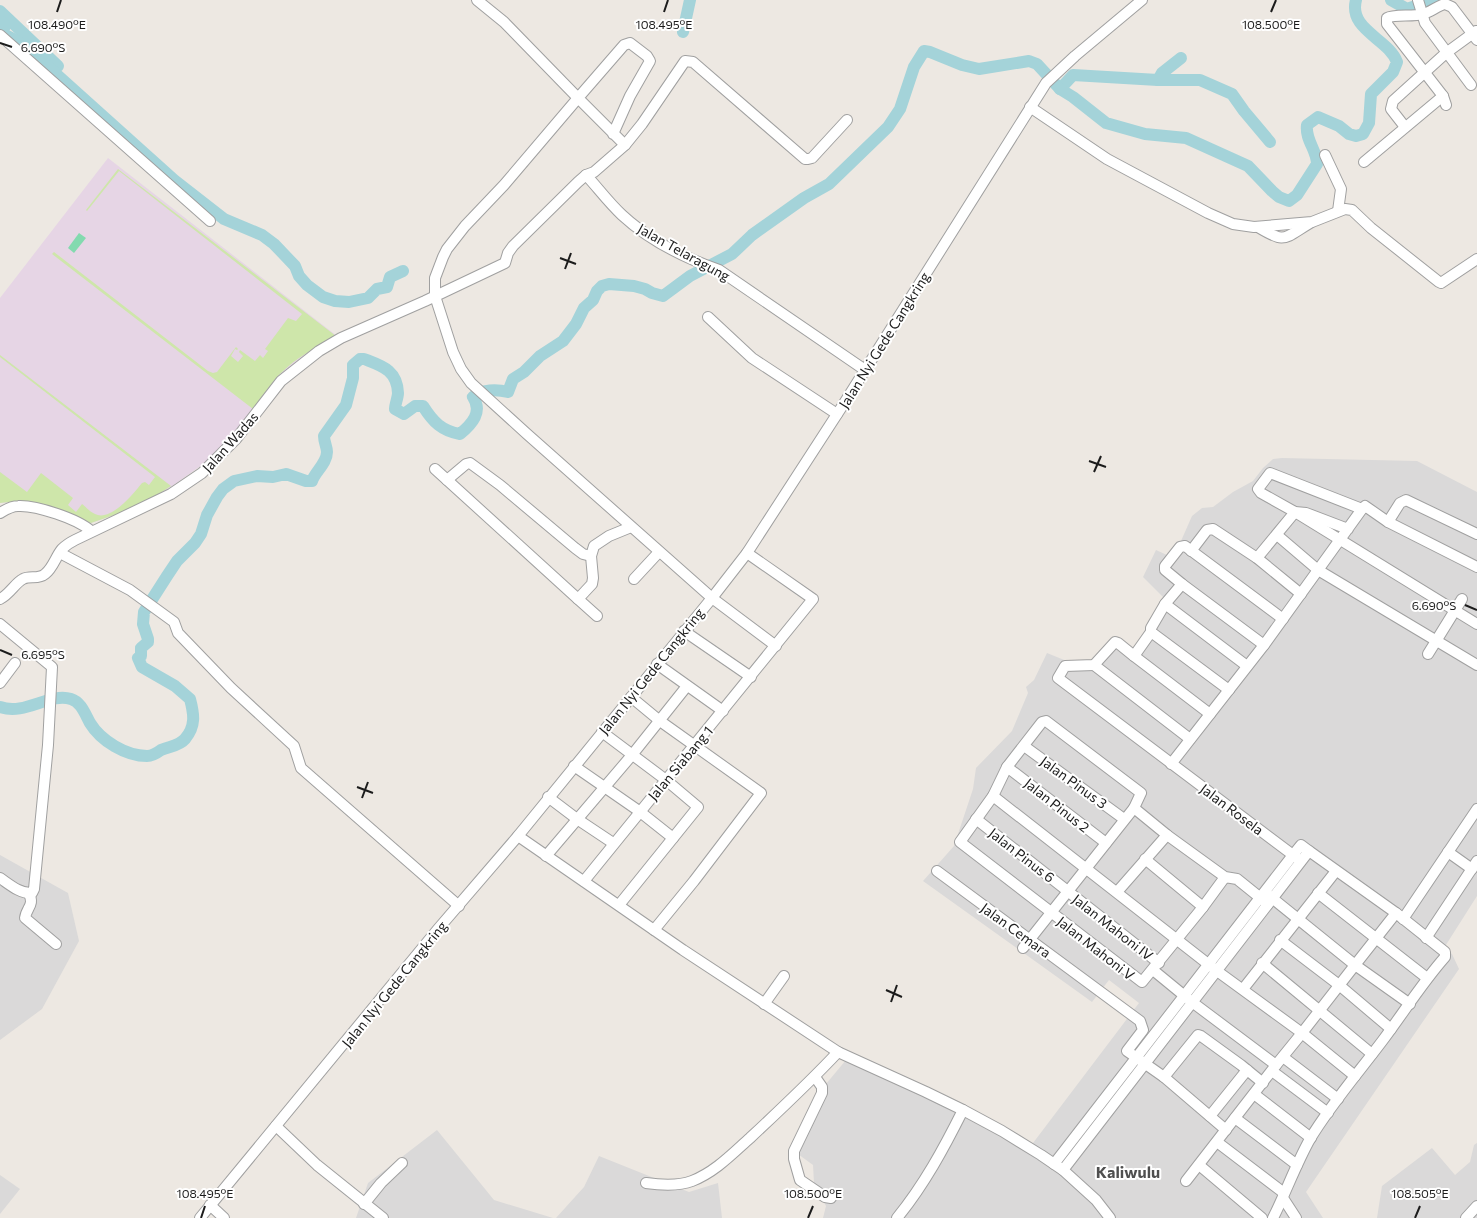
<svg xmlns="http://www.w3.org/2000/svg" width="1477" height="1218" font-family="Commissioner,sans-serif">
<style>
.residential{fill:#dad9d9}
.industrial{fill:#e6d5e5}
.grass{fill:#cee6aa}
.pitch{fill:#83daaf}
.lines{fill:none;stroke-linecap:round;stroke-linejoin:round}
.river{stroke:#a4d3d9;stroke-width:12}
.minor-casing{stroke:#a0a0a0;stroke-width:12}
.minor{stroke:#fff;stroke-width:10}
.ticks{fill:none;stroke:#1c1c1c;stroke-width:2}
.labels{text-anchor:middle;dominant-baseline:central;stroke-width:4;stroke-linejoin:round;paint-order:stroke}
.street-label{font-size:14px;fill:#1c1c1c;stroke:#fff}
.quarter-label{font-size:16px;font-weight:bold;fill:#4f4f4f;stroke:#fff}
.ticks-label{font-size:12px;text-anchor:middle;fill:#1c1c1c;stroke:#fff;stroke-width:4;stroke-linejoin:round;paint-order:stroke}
</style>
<rect width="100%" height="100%" fill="#ede8e2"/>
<g class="residential">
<polygon points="1282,458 1417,461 1477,492 1477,896 1444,948 1452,954 1459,969 1306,1192 1323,1218 823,1218 826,1206 814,1183 813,1165 791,1149 826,1084 851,1054 1030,1147 1139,1003 1109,980 1092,1002 923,881 954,846 973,789 976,768 1012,731 1028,693 1026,687 1034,680 1047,653 1074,664 1091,663 1112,640 1132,650 1143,635 1148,621 1165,599 1143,577 1156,550 1169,556 1181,541 1192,516 1202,508 1213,507 1233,492 1253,481 1263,468 1273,459"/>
<polygon points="0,855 68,893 79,941 42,1009 0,1040"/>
<polygon points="437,1130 494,1200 553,1218 356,1218 368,1183"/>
<polygon points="1477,1143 1477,1218 1377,1218 1382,1186 1432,1148 1455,1175 1470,1162 1474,1145"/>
<polygon points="599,1156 689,1192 718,1183 722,1218 556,1218 584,1187"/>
<polygon points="0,1175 20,1189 0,1214"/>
</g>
<polygon class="industrial" points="108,158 337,336 307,355 219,453 165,491 140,506 91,523 64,511 32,502 0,503 0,298"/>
<g class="grass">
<path d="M118 169 336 336C316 347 296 358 280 374 270 385 261 398 253 409L52 254 54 252 208 371 213 373 217 372 236 347 238 349 237 350 235 349 231 356 238 362 243 356 239 352 240 350 255 361 260 355 263 358 268 351 265 349 288 318 296 321 302 314 119 171 87 211 86 210Z"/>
<path d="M0 355 171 486 140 506 91 523C58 508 38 499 0 503V472L27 492 41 473 73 498 68 505 76 512 82 504C86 507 90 512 95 514 111 522 134 493 142 483L145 482 149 485 155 477 0 357Z"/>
</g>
<polygon class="pitch" points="79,233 86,238 74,253 68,248"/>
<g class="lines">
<g class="river">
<polyline points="1391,0 1407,9 1433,0"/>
<polyline points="0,11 58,66"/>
<path d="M0 21 5 26 3 30V34C9 37 17 40 21 45 29 53 34 63 46 65L174 180 224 219 262 235 274 244 295 266 299 276 307 285 323 297 335 301 349 302 368 298 377 289 387 287 390 277 403 271"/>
<polyline points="683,32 690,0"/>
<polyline points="1158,80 1162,73 1181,58"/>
<polyline points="1060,89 1073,75 1158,80 1200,80 1232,94 1244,111 1270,142"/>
<path d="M0 707C25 716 50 692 71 699 81 702 85 714 90 723 101 741 126 756 147 756 153 756 157 753 161 750 170 746 179 746 185 739 196 726 194 714 190 699L175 686 142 667 138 658 141 656V648L148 642V639L143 624 144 612 167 576 177 561 195 543 201 534 207 515 217 497 223 489 234 481 257 476 273 477 286 474 306 481H312C315 472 327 463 327 452 327 447 324 442 324 436L346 405 353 378V365L360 359H364C382 366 397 370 398 393 398 398 395 404 395 409L404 414 415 406H423C433 422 442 431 460 434 472 424 483 412 473 397 482 389 497 389 508 392L513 379 524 372 540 356 563 341 576 324 584 308 593 300 597 291 602 286 609 284 634 286 645 289 652 293 663 296 690 276 732 254 752 235 804 198 829 184 888 127 900 109 914 67 924 51 930 52 962 65 979 69 1029 61 1037 64 1060 89 1073 97 1106 123 1145 134 1186 138 1248 166 1272 191 1279 197 1289 201 1297 195 1317 164C1317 150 1305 140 1307 125L1318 117 1339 126 1349 134 1356 136 1363 134 1369 123 1371 94 1393 72 1397 62C1389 39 1348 30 1356 0"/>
</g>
<defs>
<g id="minor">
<polyline points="477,0 504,22 578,98 504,185 465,226 447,249 443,257 435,278 435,296 453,352 461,369 471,383 527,434 712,598 776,646"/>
<polyline points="1418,0 1425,23 1471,85"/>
<polyline points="0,35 210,221"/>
<path d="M1446 105 1443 96 1387 24V18C1394 14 1413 17 1423 14 1431 12 1437 6 1445 4L1452 7 1477 40"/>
<polyline points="1030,107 1107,159 1208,213 1233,224 1254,227 1312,222 1345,209 1352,210 1371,228 1439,282 1441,283 1477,259"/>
<polyline points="1405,127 1391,109 1393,101 1446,53 1476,31"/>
<polyline points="613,134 630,96 650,61 647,56 630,43 624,45 578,98 625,145"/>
<polyline points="1325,155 1341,189 1338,211"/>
<polyline points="1364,162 1443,96"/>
<path d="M586 175C598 188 609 203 622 215 649 240 685 258 719 270L865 370"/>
<path d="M1258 227C1286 244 1283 239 1310 223"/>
<polyline points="708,317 752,358 837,414"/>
<polyline points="435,469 578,599 592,584 593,578 591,556 594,546 609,536 631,527"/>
<polyline points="447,480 466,464 470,463 500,485 575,548 583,554 591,556"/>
<polyline points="1362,509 1365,506 1388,522 1477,567"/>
<path d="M0 513C5 510 11 506 18 506 36 505 78 519 91 531"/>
<polyline points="1388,522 1400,503 1406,500 1477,534"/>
<polyline points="1277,535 1318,570 1362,509 1270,473 1258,489 1261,493 1295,512 1306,513 1348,529"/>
<polyline points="1191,551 1207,530 1213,529 1257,558 1301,594"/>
<polyline points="60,553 130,590 174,622 178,633 231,688 294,746 301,768 459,906"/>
<polyline points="1257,558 1295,512 1477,624"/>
<polyline points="634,579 659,552"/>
<polyline points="1182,584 1165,604 1151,628 1151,632 1134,656 1118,643 1115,642 1094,665 1065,666 1058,678 1297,858"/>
<path d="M0 599C10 594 15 583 23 579 30 575 38 580 45 574 53 568 56 556 62 549 66 545 71 542 75 540L171 494 202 473 236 439 281 381 319 351 341 338 425 301 505 263 508 253 513 246 578 182 586 175 594 172 625 145 642 124 685 61 693 62 805 159H808L812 158 847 120"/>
<polyline points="578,599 597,616"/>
<polyline points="1165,604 1247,666"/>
<path d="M0 624 52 667 48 745 34 889 32 893C20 894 9 884 0 878"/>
<polyline points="684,631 751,677"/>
<polyline points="1151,632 1229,690"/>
<polyline points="1264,645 1318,570 1477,665"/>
<polyline points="1428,654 1462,599"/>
<polyline points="1134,656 1210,714"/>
<polyline points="657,664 723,711"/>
<polyline points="1094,665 1190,739"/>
<polyline points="0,683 15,663"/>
<polyline points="631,697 660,721 761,793 694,881 654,930"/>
<polyline points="602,732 666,780 698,807 619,905"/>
<polyline points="1024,746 1124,819"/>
<polyline points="1171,764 1264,645 1182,584 1165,570 1165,566 1180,547 1185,546 1283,619"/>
<polyline points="574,766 639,811 673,838"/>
<polyline points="1007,767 1106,843"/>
<polyline points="993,796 1217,971 1302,1033 1276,1065"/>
<polyline points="548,797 577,819 613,843"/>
<polyline points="976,819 1159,963"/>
<polyline points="518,836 683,950 838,1052 926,1092 963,1110 1002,1131 1041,1155 1063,1170 1096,1200 1110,1218"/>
<polyline points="1448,852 1472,869"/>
<polyline points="546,856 632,755 687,686"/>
<polyline points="1145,859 1203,907"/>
<polyline points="937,871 1140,1021 1143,1030 1127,1051 1164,1077 1226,1130"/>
<polyline points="1225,877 1203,907 1142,982 960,842 993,796 1007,767 1042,722 1046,721 1141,793 1134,808 1167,835 1225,877 1237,879 1268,904"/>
<polyline points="584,881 813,599 747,553"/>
<polyline points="1117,892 1167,835"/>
<polyline points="1318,893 1427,978"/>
<path d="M29 894C35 905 26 908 25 918L56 944"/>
<polyline points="1267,894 1355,965 1396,913 1309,851"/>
<polyline points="1403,919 1477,809"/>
<polyline points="1426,938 1477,861"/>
<polyline points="1280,940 1339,985 1391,1029"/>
<polyline points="1023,948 1134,808"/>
<polyline points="1262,963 1372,1054"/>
<polyline points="1153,970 1192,1002 1276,1065 1186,1181"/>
<polyline points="1243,989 1336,871"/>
<polyline points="764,1004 784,976"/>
<polyline points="1283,1057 1338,1099"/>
<polyline points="1272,1071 1328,1113"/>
<polyline points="1355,1076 1302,1033 1355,965 1410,1004"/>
<polyline points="815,1077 822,1087 822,1093 794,1151 794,1159 800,1180 825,1197 831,1198"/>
<polyline points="1164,1077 1198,1035 1201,1036 1241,1065 1263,1083"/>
<polyline points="1254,1094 1311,1138"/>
<polyline points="1210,1116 1247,1070"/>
<polyline points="1235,1118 1297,1165"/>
<polyline points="276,1126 317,1165 383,1218"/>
<polyline points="1217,1142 1284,1193"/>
<polyline points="1054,1164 1293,855 1301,845 1309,851 1063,1170"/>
<polyline points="1199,1165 1262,1218"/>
<path d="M646 1183C660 1185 679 1186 692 1181 715 1172 732 1154 750 1138 780 1110 810 1082 838 1052"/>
<polyline points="1283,1198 1296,1218"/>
<polyline points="364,1204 381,1183 402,1163"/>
<polyline points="210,1205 224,1218"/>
<polyline points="200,1218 438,929 518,836 712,598 747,553 843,405 1046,83 1075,56 1142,0"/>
<path d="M897 1218C924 1185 944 1148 963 1110"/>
<path d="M1273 1218C1286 1192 1296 1164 1310 1139 1331 1104 1359 1072 1383 1040 1404 1012 1422 983 1445 957V952L1396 913"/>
<polyline points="1466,1218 1477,1206"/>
</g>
</defs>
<use href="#minor" class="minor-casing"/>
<use href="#minor" class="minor"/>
</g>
<path class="ticks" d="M57 12 61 0M664 12 668 0M1271 12 1276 0M0 43 12 47M560 258 576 264M565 269 571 253M1089 461 1106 467M1094 472 1101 456M1465 605 1477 610M0 650 12 655M357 787 373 793M362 798 368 782M886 990 902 997M891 1002 897 985M201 1218 205 1206M808 1218 813 1206M1415 1218 1420 1206"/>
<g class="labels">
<g class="street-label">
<text transform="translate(684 252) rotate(29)">Jalan Telaragung</text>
<text transform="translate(884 340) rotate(-58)">Jalan Nyi Gede Cangkring</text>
<text transform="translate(230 442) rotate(-48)">Jalan Wadas</text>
<text transform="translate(651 671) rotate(-51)">Jalan Nyi Gede Cangkring</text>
<text transform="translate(680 763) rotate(-50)">Jalan Siabang 1</text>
<text transform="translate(1074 782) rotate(36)">Jalan Pinus 3</text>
<text transform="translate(1057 805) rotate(38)">Jalan Pinus 2</text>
<text transform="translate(1232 809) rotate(37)">Jalan Rosela</text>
<text transform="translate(1022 855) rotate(38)">Jalan Pinus 6</text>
<text transform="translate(1113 927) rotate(38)">Jalan Mahoni IV</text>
<text transform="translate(1016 930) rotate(36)">Jalan Cemara</text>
<text transform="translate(1096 948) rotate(38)">Jalan Mahoni V</text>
<text transform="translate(394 984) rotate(-51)">Jalan Nyi Gede Cangkring</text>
</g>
<g class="quarter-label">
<text x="1128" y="1171">Kaliwulu</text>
</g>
</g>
<g class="ticks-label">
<text x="57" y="29">108.490°E</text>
<text x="664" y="29">108.495°E</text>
<text x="1271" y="29">108.500°E</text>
<text x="43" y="52">6.690°S</text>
<text x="1434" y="610">6.690°S</text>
<text x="43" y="659">6.695°S</text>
<text x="205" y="1198">108.495°E</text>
<text x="813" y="1198">108.500°E</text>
<text x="1420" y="1198">108.505°E</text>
</g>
</svg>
